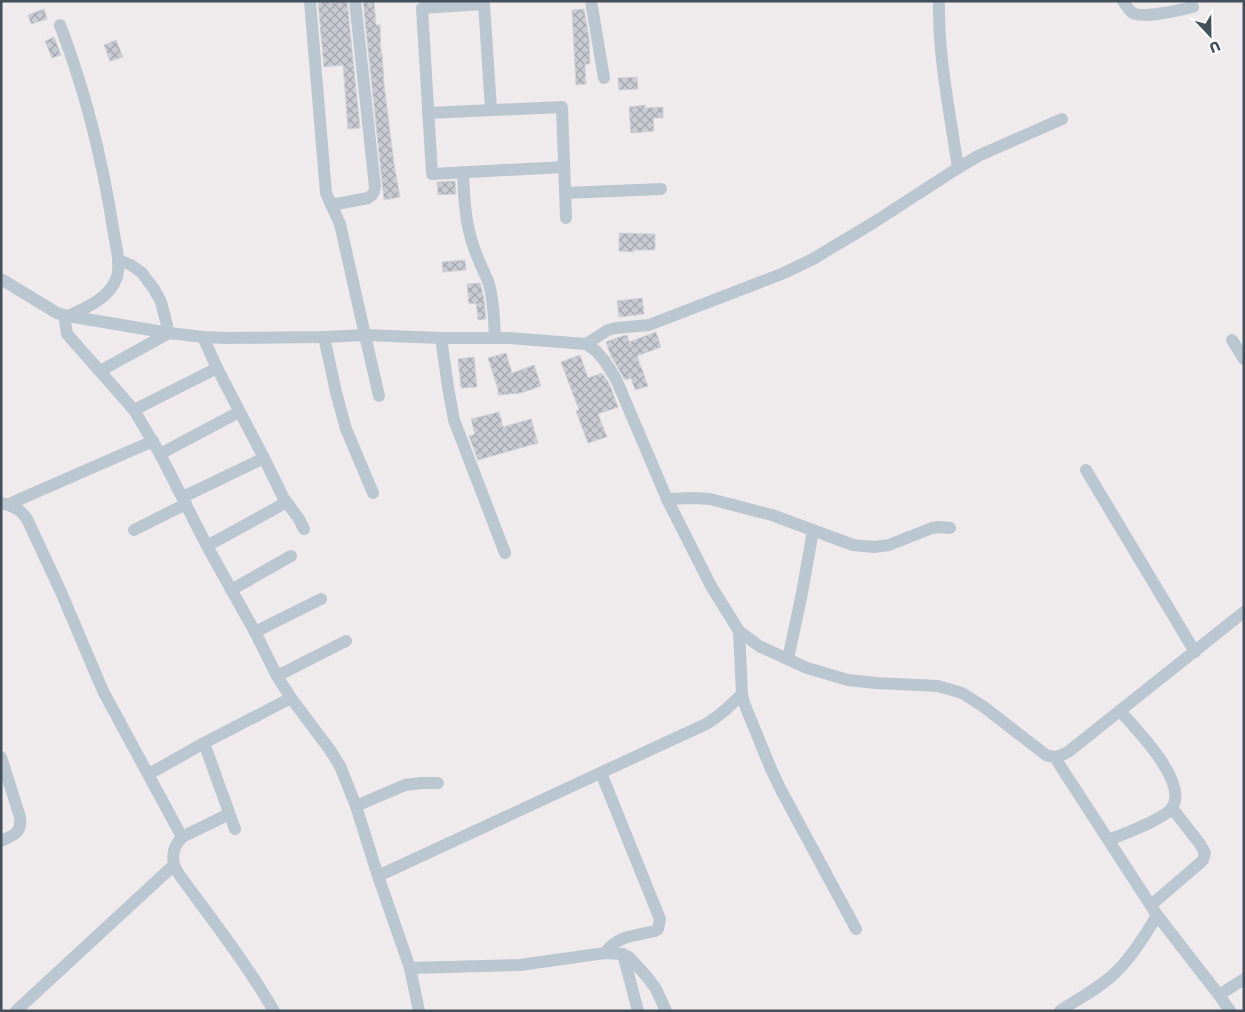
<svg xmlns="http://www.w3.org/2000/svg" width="1245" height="1012" font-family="'Golos Text',sans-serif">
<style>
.building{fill:url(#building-cross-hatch);stroke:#cfd2d9}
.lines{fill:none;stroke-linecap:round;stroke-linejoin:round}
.minor{stroke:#bbc7d0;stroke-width:12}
</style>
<defs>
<pattern id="building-cross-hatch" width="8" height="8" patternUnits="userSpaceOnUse" patternTransform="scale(1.25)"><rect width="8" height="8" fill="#c8cbd2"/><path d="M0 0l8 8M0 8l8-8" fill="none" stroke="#a4a7ad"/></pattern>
</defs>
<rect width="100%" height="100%" fill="#efebec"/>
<g class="building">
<polygon points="318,1 347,1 360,128 348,129 343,65 324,67"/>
<polygon points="363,1 374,1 376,25 380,25 381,53 382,53 384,84 394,164 400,197 384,200"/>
<polygon points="44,9 47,19 31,24 28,15"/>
<polygon points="584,9 589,38 590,64 585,64 586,84 576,85 572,10"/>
<polygon points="54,37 61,55 52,58 45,41"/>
<polygon points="116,40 123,57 110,61 104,45"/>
<polygon points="637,77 638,89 619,90 618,78"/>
<polygon points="645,105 645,108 663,107 663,118 653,118 654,131 631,133 629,107"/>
<polygon points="455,181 456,194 438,195 437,182"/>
<polygon points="619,233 655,234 655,250 634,250 634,252 619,251"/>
<polygon points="465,260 466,270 443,272 442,262"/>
<polygon points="480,283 484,299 486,319 478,320 476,303 469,304 467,284"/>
<polygon points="642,298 644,314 619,317 617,301"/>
<polygon points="656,332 661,347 637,356 648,386 635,390 631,378 625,380 611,356 606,342 622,336 627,335 629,342"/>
<polygon points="506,353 512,373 534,365 541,386 521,393 498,395 498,389 488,358"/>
<polygon points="580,355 588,378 602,373 609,383 618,407 598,414 607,437 588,443 576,411 579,410 561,362"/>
<polygon points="474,357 477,387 461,388 458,359"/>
<polygon points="499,412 503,427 531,419 538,443 478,460 469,436 475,434 471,419"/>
</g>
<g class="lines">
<g class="minor">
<polyline points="310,1 326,193 340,224 365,335 379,396"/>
<polyline points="591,1 604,78"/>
<path d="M939 1C938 57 950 113 958 168"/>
<path d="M1123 1C1126 5 1129 11 1133 13 1145 19 1179 10 1193 7"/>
<path d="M60 25C85 90 102 158 113 228 115 243 121 262 117 277 110 298 86 308 68 316L65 321 67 334 134 410 160 454 207 546 255 632 277 676 291 698 330 750 340 766 356 806 378 876 410 968 520 965 605 953 623 954 629 957 648 978 656 989 666 1011"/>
<polyline points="491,109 484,4 422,8 432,174 564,167"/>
<polyline points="428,113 562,107 566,218"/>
<path d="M463 172C464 197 465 221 473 245 477 258 484 271 489 284 494 302 494 320 495 338"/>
<polyline points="565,193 661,189"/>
<path d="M331 205 368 198C373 195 374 193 375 187L355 1"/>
<path d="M1 279 57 313 68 316 169 333 203 337 227 338 324 337 365 335 441 338H508L586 344 595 350 604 360 616 379 667 499 711 586 739 631 759 646 807 668 848 680 876 683 938 686 962 693 984 707 1046 755C1055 759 1060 756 1068 752L1244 612"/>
<polyline points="203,337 217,368 264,458 283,497 299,519 304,529"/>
<polyline points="324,337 336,392 346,429 373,493"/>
<polyline points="441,338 448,387 454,420 505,553"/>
<polyline points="1232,340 1244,359"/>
<polyline points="586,344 608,330 616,328 649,325 784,273 813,259 873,223 958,168 978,156 1062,119"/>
<polyline points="100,371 169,333 161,302 154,289 142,273 131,265 118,260"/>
<polyline points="134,410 217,368"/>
<polyline points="160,454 239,412"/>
<polyline points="1086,470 1195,652"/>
<polyline points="183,497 264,458"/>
<polyline points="667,499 693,498 710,499 772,515 853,545 874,547 889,545 932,528 939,527 950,528"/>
<path d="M1 503C12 505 21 509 27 519L61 592 103 691 182 837C174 847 172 852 174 865"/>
<polyline points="9,504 153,441"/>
<polyline points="134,530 186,504"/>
<polyline points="207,546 278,507 285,502"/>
<polyline points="231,590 291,556"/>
<polyline points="739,631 742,694 744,703 771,769 781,790 856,929"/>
<polyline points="255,632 321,599"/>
<polyline points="788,659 802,593 813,531"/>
<polyline points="277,676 346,641"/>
<polyline points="204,743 235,829"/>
<path d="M1 757 20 817C22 833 14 835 1 841"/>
<polyline points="1056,758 1059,764 1157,915 1219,995 1230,1011"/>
<path d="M601 773 660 919 658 929 655 931C634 936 618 935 605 953"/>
<polyline points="149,774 204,743 291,698"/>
<polyline points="356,806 405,785 421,783 438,783"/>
<polyline points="182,837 229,814"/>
<path d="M1109 840C1123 834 1162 820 1171 809 1191 784 1136 729 1120 711"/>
<path d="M378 876 706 724C720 716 731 705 742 694"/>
<polyline points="1151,905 1200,863 1203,860 1205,853 1200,844 1172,808"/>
<polyline points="623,954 638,1011"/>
<polyline points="410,968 419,1011"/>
<polyline points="1219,995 1244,979"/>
<path d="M16 1011 174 865 178 873C211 918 246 963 274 1011"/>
<path d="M1060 1011C1078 999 1098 989 1114 974 1132 957 1145 936 1157 915"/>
</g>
</g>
<rect width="1245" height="1012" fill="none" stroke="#43505b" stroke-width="5"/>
<g transform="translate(1210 35) rotate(158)" stroke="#ffffff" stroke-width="4" paint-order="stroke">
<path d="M0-4L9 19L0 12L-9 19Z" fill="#43505b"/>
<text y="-8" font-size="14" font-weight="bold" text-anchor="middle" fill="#43505b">U</text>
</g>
</svg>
